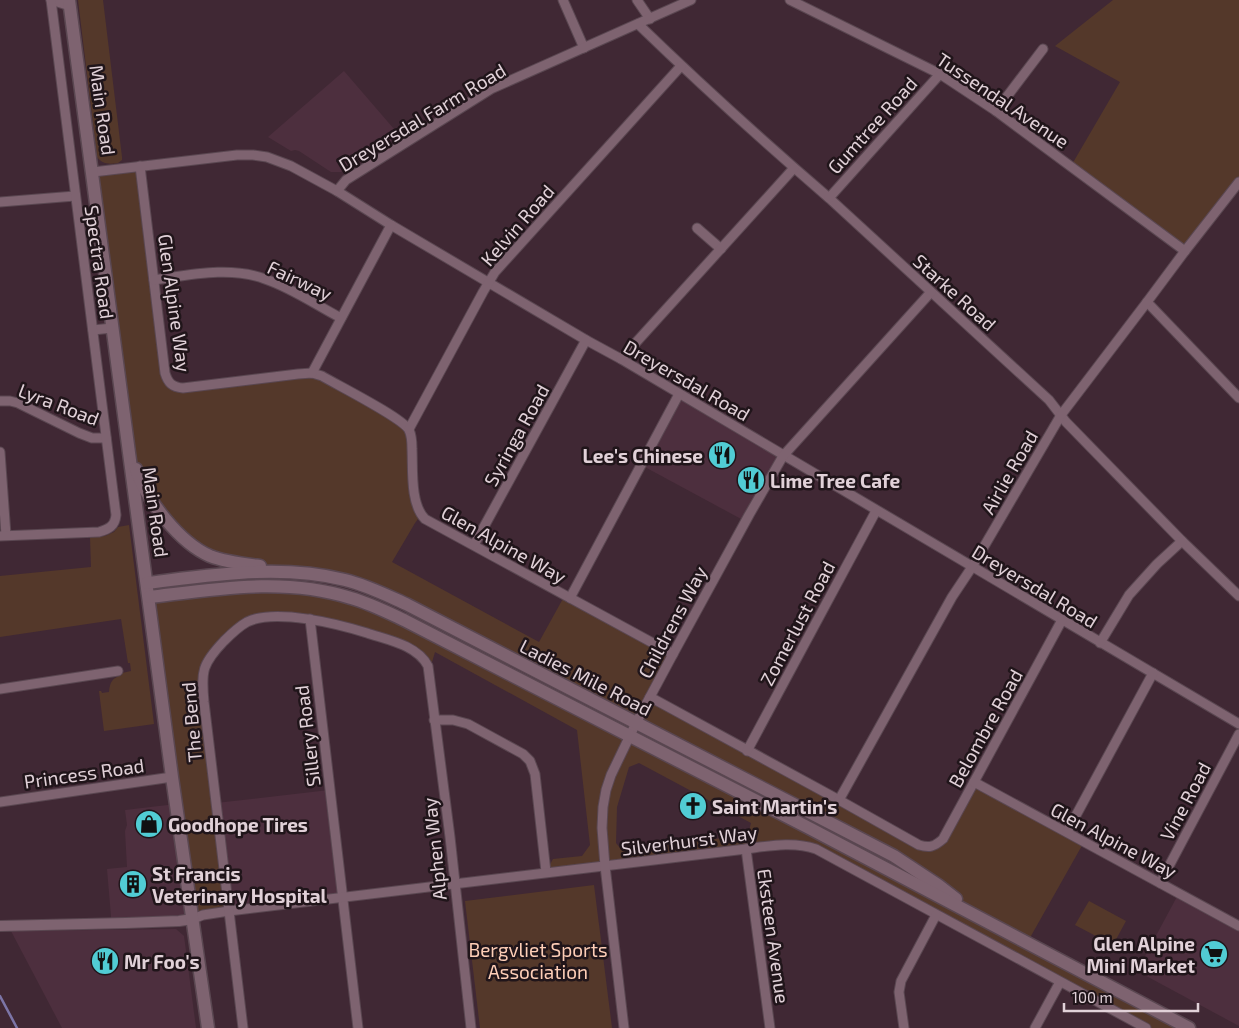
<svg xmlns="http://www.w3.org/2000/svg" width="1239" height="1028" font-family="'Exo 2',sans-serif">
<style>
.built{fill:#4d2f3e}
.green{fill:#54382a;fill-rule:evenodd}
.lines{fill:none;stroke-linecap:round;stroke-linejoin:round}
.stream{stroke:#7c75a7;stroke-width:2.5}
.minor-casing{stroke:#5a4751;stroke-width:11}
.tertiary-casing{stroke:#5a4751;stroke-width:12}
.secondary-casing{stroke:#5a4751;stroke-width:15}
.minor{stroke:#7e6370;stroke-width:9}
.tertiary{stroke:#7e6370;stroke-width:10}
.secondary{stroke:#7e6370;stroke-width:12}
.labels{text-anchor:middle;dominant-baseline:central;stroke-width:5;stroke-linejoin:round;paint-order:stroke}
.street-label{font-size:19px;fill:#e1d1d8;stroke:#20151a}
.poi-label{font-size:19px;font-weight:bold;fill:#e1d1d8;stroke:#20151a;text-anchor:start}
.park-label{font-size:19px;fill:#feceb7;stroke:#20151a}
</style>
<rect width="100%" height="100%" fill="#402834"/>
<g class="built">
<polygon points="344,71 400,136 341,172 331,172 299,151 295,150 291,151 268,137"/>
<polygon points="679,398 779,457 743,520 643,466"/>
<polygon points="329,790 342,897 229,911 216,803"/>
<polygon points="176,804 193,919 111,924 111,916 107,869 127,867 125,831 127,825 125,810"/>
<polygon points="1179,893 1239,926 1239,1026 1137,971"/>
<polygon points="176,929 184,936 196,1028 62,1028 11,931"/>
</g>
<g class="green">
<path d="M78 0H103L122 157V160L118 163C110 164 103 165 97 157Z"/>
<polygon points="1113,0 1239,0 1239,183 1185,249 1071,166 1120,82 1055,46"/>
<path d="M140 166 171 385 312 373 409 429 421 515 415 523 392 562 539 642 565 595 673 654 650 697 919 845 937 844 974 782 1084 842 1027 943 1189 1028H1146L807 846 546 872 553 859 582 856 590 845 577 730 435 652 432 662 428 666 396 642 283 617 247 622 204 668 229 911 193 919 149 597 217 588 350 597 888 870 938 885 377 591 243 564 193 546 138 475 93 172ZM639 763 751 823 748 835 636 848 635 847 620 848 616 843 617 807 629 767Z"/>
<path d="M129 525 154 724 104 731 99 691H101L102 693 109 692C110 682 112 678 122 675V673L131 671 130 663H128L121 619 0 637V576L91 567 90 537 105 536 114 532 118 527Z"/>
<polygon points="594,885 612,1028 480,1028 465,901"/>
<polygon points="1089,901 1126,921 1113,945 1075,925"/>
</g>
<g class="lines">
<polyline class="stream" points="0,996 17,1028"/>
<defs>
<g id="minor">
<polyline points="51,0 70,6"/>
<polyline points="563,0 584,48"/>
<polyline points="637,0 650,19"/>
<polyline points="790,0 940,74 996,111 1185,251"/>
<path d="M638 24C700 84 764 142 829 198L1049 400 1066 422 1182 541 1239 596"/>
<polyline points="996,111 1043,49"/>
<path d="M140 166 165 373C168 383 172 387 183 388L298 374 312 373 322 376C337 385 403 418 409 430 412 436 412 443 412 449 413 469 410 504 425 519L673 654"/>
<polyline points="93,172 237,155 253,155 267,157 291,166 337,191 391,225 586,340 621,359 1239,724"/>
<polyline points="337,191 346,180 491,89 691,0"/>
<polyline points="829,198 940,74"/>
<polyline points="0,202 75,196"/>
<polyline points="697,228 721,249"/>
<path d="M154 280C190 275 230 266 265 279 292 288 316 305 341 318"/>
<polyline points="1147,302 1239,398"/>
<polyline points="93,330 112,328"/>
<polyline points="621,359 794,168"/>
<polyline points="312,373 391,225"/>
<polyline points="0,401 10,401 18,403 79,433 92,438 106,438"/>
<polyline points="409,429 483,292 495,272 681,66"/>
<polyline points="0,452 6,535"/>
<path d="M0 536 99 532C109 529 115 526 116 515L51 0"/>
<polyline points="474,545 586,340"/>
<polyline points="570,598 679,394"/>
<polyline points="310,619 358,1028"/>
<polyline points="1100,643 1129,595 1157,564 1182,541"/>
<polyline points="0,689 118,671"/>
<path d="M650 697 839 800 919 845C929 848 934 847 943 839L1062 620"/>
<polyline points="434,720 453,720 468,724 523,754 530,761 535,774 546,872"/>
<polyline points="747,751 876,511"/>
<polyline points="974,782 1239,926"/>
<polyline points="839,800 952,597 972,567 1061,415 1147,302 1185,251 1239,182"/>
<polyline points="0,802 172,777"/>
<polyline points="1067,832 1153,673"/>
<polyline points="746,849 770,1028"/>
<polyline points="1160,883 1239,734"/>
<path d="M193 919 203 915 229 911 746 849C769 846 793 841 816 849L1146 1028"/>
<path d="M243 1028 204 702C201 671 202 664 224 641 231 634 238 627 247 622 275 608 338 624 367 633 388 640 417 645 428 666L450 837 471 1028"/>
<polyline points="624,1028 605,866 602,828 603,807 606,790 611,775 636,723 673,654 749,515 783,456 931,292"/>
<polyline points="904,1028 899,992 901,981 936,915"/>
<polyline points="1035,1028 1060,982"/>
</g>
<polyline id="tertiary" points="0,926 126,923 179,921 193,919"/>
<g id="secondary">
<polyline points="69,0 172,777 208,1028"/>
<path d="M136 469C146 500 180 543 210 556 225 562 244 564 260 566"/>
<path d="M147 583C213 575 280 564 345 580 366 585 386 595 406 604L894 856 938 885 956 899"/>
<path d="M149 597C217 589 284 577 351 598 369 603 387 612 404 620L811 829 1189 1028"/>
</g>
</defs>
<use href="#minor" class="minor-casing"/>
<use href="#tertiary" class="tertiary-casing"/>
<use href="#secondary" class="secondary-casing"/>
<use href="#minor" class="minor"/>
<use href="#tertiary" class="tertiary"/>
<use href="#secondary" class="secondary"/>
</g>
<defs>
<symbol id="restaurant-disc" viewBox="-11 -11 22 22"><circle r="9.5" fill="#51ccd4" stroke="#20151a"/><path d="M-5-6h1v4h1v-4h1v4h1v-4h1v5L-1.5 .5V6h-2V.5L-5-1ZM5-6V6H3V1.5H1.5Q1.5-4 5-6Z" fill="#111"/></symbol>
<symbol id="church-disc" viewBox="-11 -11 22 22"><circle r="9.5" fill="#51ccd4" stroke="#20151a"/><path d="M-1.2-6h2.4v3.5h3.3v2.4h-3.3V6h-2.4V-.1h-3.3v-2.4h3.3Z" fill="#111"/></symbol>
<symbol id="shop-disc" viewBox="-11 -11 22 22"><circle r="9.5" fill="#51ccd4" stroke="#20151a"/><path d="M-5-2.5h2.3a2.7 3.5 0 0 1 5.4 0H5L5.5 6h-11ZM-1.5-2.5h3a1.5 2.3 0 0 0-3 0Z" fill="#111"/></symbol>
<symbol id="building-disc" viewBox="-11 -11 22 22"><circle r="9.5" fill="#51ccd4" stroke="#20151a"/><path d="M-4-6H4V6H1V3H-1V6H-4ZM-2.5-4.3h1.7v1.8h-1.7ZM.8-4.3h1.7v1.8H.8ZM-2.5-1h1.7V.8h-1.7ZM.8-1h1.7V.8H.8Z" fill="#111"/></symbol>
<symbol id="supermarket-disc" viewBox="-11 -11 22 22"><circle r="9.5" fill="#51ccd4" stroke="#20151a"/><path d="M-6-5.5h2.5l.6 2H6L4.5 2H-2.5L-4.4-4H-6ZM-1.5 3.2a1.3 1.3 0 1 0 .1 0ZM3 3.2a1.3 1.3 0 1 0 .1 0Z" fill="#111"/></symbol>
</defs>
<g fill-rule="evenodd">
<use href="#restaurant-disc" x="706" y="439" width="32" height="32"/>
<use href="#restaurant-disc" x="735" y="464" width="32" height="32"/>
<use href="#church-disc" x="677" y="790" width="32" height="32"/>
<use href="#shop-disc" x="133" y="808" width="32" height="32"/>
<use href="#building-disc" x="117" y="868" width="32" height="32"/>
<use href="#supermarket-disc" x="1198" y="938" width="32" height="32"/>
<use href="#restaurant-disc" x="89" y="945" width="32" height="32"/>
</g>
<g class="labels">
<g class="street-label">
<text transform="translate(1003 100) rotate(34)">Tussendal Avenue</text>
<text transform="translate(103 110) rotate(82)">Main Road</text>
<text transform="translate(422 117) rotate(-31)">Dreyersdal Farm Road</text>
<text transform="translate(872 125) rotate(-48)">Gumtree Road</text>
<text transform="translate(517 225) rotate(-49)">Kelvin Road</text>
<text transform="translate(100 262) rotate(82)">Spectra Road</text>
<text transform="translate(300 280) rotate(25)">Fairway</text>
<text transform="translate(955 292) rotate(42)">Starke Road</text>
<text transform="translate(175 303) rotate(82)">Glen Alpine Way</text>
<text transform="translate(687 380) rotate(30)">Dreyersdal Road</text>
<text transform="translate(59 404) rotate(21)">Lyra Road</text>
<text transform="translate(516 435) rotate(-61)">Syringa Road</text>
<text transform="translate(1009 472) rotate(-60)">Airlie Road</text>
<text transform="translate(156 512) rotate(82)">Main Road</text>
<text transform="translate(504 544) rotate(29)">Glen Alpine Way</text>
<text transform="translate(1035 586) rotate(31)">Dreyersdal Road</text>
<text transform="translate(672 622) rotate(-62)">Childrens Way</text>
<text transform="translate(797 623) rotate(-62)">Zomerlust Road</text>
<text transform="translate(586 677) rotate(27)">Ladies Mile Road</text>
<text transform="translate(191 722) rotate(-95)">The Bend</text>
<text transform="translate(985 728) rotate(-61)">Belombre Road</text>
<text transform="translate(307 736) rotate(-97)">Sillery Road</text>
<text transform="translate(84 773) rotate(-8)">Princess Road</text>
<text transform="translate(1185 801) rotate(-62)">Vine Road</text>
<text transform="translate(689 840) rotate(-7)">Silverhurst Way</text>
<text transform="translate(1114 840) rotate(28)">Glen Alpine Way</text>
<text transform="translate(434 849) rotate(-96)">Alphen Way</text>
<text transform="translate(774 936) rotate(82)">Eksteen Avenue</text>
</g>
<g class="poi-label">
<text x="703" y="455" text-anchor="end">Lee's Chinese</text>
<text x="770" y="480">Lime Tree Cafe</text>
<text x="712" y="806">Saint Martin's</text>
<text x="168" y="824">Goodhope Tires</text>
<text x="152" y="873">St Francis<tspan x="152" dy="22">Veterinary Hospital</tspan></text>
<text x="1195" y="943" text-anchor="end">Glen Alpine<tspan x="1195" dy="22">Mini Market</tspan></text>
<text x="124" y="961">Mr Foo's</text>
</g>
<g class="park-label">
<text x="538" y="949">Bergvliet Sports<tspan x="538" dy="22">Association</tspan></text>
</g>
</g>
<path d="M1064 1003v8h134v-8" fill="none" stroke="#e1d1d8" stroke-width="2.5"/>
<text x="1072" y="1003" font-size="15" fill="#e1d1d8" stroke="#20151a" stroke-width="4" paint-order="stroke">100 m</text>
</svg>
